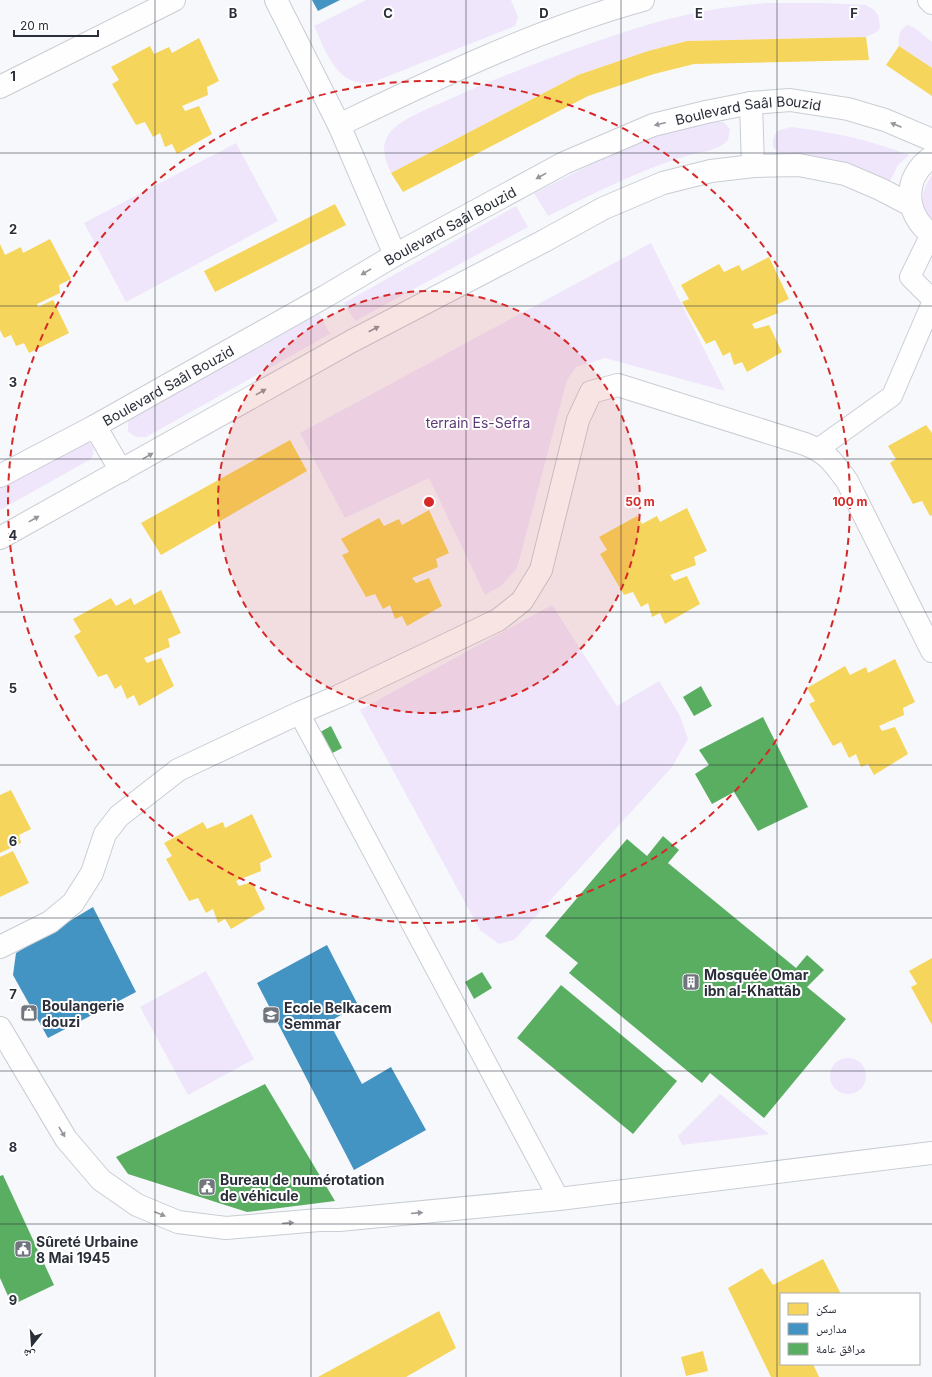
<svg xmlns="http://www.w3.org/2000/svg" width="932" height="1377" font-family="Inter,'Noto Naskh Arabic',sans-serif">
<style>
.green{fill:#efe6fb}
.homes{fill:#f6d55c}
.schools{fill:#4393c3}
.public{fill:#5aae61}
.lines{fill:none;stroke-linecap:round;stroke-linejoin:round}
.pedestrian-casing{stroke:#c9cdd4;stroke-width:22}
.minor-casing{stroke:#c9cdd4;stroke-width:24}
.secondary-casing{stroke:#c9cdd4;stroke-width:24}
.pedestrian{stroke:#fefefe;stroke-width:20}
.minor{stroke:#fefefe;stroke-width:22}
.secondary{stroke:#fefefe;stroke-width:22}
.oneway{fill:#94969c}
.grid{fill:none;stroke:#2a2f3a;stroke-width:1;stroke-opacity:0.55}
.ring{fill:none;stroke:#d62828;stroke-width:2;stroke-dasharray:7 5}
.labels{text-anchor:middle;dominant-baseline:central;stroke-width:4;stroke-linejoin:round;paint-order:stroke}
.street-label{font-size:14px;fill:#2a2f3a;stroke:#fff}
.park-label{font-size:14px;fill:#5c3b78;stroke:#fff}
.poi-label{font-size:14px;font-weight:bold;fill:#2a2f3a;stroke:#fff;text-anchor:start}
.grid-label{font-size:13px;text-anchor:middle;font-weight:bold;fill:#2a2f3a;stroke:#fff;stroke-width:4;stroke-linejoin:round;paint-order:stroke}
.centre{fill:#d62828;stroke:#fff;stroke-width:2}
.ring-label{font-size:12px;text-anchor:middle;font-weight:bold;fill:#d62828;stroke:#fff;stroke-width:4;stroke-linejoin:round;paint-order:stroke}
</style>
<rect width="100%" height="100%" fill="#f6f8fb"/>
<g class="green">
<path d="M366 0H511L518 17 515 26 376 81C372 82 368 83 364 83 335 83 324 47 314 26Z"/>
<path d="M766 3H821L866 5 874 10 878 15 880 27 877 32 866 37 687 41 648 51 578 75 391 173C386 161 380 148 388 135 397 120 434 106 450 99 497 78 543 60 592 43 629 30 666 18 705 11 725 7 746 5 766 3Z"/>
<path d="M908 25 915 28 932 42V68L899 46C898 37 899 29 908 25Z"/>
<path d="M712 121 723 122 730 129 728 140C718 151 700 152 686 156 637 171 593 194 548 216L534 193 620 150 664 133Z"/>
<path d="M791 127C832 132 870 140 909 155L898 165 890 181 864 170 814 156 779 153 773 147V139L777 131Z"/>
<polygon points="236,143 278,221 126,302 84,223"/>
<path d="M932 175V220C919 207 921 189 932 175Z"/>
<polygon points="516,206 528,227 355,321 344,303"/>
<polygon points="651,243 725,391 605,358 576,367 567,380 517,568 502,585 485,595 429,478 345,518 300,433"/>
<path d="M319 314 330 334 146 437C139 438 133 437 128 431V422L133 415Z"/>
<path d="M88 441C95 447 95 451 91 459L0 510V486Z"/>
<polygon points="552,605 617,706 659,681 680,716 688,739 672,767 514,940 499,944 480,930 360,710"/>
<polygon points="206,971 254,1059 188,1095 140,1007"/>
<circle cx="848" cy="1076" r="18"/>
<polygon points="720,1094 769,1134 682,1145 678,1136"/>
</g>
<g class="homes">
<polygon points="866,37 869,60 694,64 654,74 588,96 403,192 391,173 578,75 648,51 687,41"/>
<polygon points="199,38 219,81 207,87 208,95 182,106 185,111 199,106 212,134 177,154 172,144 165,147 160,133 153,137 145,122 136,125 112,84 119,80 111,67 150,46 154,54 169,47 172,53"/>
<polygon points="899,46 932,68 932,96 886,65"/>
<polygon points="335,204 346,225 215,292 204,271"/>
<polygon points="50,239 71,279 59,285 60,293 37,304 38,307 53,300 69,333 29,353 24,343 16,346 11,335 4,338 0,330 0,244 5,255 21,247 23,253"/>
<polygon points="769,257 789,299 776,305 778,313 752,324 755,329 769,325 782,352 747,372 742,362 734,365 730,352 723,356 715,340 706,344 682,302 689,299 681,285 719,264 724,272 739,265 742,271"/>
<polygon points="926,425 932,433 932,515 930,516 922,501 913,504 890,463 896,459 888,446"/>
<polygon points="290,440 307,471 161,555 141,523"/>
<polygon points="687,508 707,551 694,557 696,565 670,575 674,581 687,576 700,604 665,624 660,613 652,617 648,603 641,607 633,592 624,595 600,554 607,550 599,537 637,516 642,524 657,516 660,522"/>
<polygon points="429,510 449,553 436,559 438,567 412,578 416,583 429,578 442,606 407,626 402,616 395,619 390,605 383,609 375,594 366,597 342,555 349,552 341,539 379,518 384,526 399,519 402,525"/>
<polygon points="161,590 181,633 168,639 170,647 144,658 147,663 161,658 174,686 139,706 134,695 127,699 121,685 115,689 107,674 98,677 74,636 81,632 73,619 111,598 116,606 131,598 134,605"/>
<polygon points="895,659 915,702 903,708 904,715 879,726 882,731 895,727 908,754 874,775 868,764 861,767 856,754 849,758 841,742 833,746 809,704 815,701 807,688 845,666 850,675 866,667 868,673"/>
<polygon points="11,790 31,829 19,835 21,843 0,853 0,795"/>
<polygon points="252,814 272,857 260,863 261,871 236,881 239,886 252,882 265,909 231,929 225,919 218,923 213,909 206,913 198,898 189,901 166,859 172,856 164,843 203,822 207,829 223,822 225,828"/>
<polygon points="13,851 29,883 0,897 0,857"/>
<polygon points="932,958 932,1025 911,987 917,984 909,971"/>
<polygon points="282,1123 299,1152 293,1155 297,1162 259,1184 254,1176 224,1193 214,1176 192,1189 180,1184 170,1178 155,1155 170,1147 168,1143 194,1128 199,1137 212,1129 226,1155"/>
<polygon points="823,1259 841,1294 781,1294 781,1364 813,1364 819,1377 771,1377 728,1288 762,1268 773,1285"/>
<polygon points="439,1311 456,1348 406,1377 318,1377"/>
<polygon points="703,1351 708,1371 686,1376 681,1357"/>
</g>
<g class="schools">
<polygon points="312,0 340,0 318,11"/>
<polygon points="93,907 136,992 48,1038 13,975 16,953"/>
<polygon points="327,945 358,1005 329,1022 362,1084 391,1067 426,1130 354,1170 257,983"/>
</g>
<g class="public">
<polygon points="701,686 712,706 694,716 683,697"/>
<polygon points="763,717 808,807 758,831 734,792 712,804 695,774 709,765 699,750"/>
<polygon points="331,726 342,748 325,757 313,736"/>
<polygon points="663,836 679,850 668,863 796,968 807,955 824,970 807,987 846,1019 764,1118 710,1073 702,1083 569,973 578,963 545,936 627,839 647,856"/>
<polygon points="482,972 492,988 474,999 465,982"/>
<polygon points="561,985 677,1081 633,1134 517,1038"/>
<polygon points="265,1084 335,1201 247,1212 128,1174 116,1157"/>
<polygon points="3,1175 54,1285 12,1305 0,1278 0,1176"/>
</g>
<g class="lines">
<defs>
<g id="pedestrian">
<polyline points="931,234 910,277 932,299"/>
<polyline points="818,449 892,396 932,303"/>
<polyline points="299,713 559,1199"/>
</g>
<g id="minor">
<polyline points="276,0 339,125 395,255"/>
<polyline points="929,0 932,3"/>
<polyline points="0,87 174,0"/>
<path d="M339 125C437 78 538 29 643 0"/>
<path d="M0 947 50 922 73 903 92 873 105 834 119 816 178 770 299 713 339 696 498 620 522 601 541 570 578 420 591 392 618 385 805 444C828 453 833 462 847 481L932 651"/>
<polyline points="0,1028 66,1139 101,1180 137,1205 178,1222 226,1228 319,1220 339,1220 559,1199 932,1153"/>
</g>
<g id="secondary">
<polyline points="751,103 753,166"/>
<path d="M932 157C902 177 904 214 932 235"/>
<polyline points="95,426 121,471"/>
<path id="s1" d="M0 476 95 426 326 296 395 255 564 163 653 125 706 112 751 103 790 100 848 109 885 120 932 140"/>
<polyline points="0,538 352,341 544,241 604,208 663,183 711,171 753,166 799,165 845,174 880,189 911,205"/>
</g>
</defs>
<use href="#pedestrian" class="pedestrian-casing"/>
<use href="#minor" class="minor-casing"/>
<use href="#secondary" class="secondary-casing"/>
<use href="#pedestrian" class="pedestrian"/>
<use href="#minor" class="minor"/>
<use href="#secondary" class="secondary"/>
</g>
<defs><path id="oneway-solid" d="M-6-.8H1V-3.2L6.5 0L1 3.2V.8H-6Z"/></defs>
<g class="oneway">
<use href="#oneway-solid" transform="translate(660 124) rotate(166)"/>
<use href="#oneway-solid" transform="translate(896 125) rotate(-157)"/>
<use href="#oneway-solid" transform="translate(541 176) rotate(151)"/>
<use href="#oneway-solid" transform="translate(366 272) rotate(149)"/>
<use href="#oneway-solid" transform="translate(374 329) rotate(-27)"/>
<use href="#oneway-solid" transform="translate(261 392) rotate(-29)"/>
<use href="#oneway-solid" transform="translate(148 456) rotate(-29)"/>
<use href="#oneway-solid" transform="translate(34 519) rotate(-29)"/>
<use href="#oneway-solid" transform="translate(62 1132) rotate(59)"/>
<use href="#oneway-solid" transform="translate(417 1213) rotate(-5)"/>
<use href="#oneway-solid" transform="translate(160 1214) rotate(22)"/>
<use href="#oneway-solid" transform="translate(288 1223) rotate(-5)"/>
</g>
<path class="grid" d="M155 0V1377M311 0V1377M466 0V1377M621 0V1377M777 0V1377M0 153H932M0 306H932M0 459H932M0 612H932M0 765H932M0 918H932M0 1071H932M0 1224H932"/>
<circle cx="429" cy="502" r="211" fill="#d62828" fill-opacity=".12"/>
<g class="ring">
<circle cx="429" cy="502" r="211"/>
<circle cx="429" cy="502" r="421"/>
</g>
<defs>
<symbol id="building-square" viewBox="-11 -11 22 22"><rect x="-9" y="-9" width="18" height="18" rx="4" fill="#71757e" stroke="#fff"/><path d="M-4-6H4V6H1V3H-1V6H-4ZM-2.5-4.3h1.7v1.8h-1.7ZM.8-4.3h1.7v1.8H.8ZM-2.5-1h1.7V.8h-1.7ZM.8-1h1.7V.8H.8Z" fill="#fff"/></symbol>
<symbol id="shop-square" viewBox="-11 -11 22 22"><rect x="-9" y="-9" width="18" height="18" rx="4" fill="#71757e" stroke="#fff"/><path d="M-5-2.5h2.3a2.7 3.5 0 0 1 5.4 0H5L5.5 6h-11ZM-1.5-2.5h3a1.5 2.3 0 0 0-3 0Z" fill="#fff"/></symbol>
<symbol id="school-square" viewBox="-11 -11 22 22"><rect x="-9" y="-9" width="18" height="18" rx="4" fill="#71757e" stroke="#fff"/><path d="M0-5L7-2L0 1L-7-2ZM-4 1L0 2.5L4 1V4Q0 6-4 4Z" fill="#fff"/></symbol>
<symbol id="civic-square" viewBox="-11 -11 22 22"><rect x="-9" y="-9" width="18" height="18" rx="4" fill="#71757e" stroke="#fff"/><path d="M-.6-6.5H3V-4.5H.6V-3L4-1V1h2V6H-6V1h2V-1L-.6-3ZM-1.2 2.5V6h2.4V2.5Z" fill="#fff"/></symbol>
</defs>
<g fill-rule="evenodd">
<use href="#building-square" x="681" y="972" width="20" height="20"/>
<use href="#shop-square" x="19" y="1003" width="20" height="20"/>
<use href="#school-square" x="261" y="1005" width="20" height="20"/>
<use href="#civic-square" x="197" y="1177" width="20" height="20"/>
<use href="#civic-square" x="13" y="1239" width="20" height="20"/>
</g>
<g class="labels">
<g class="street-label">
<text stroke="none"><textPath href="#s1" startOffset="839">Boulevard Saâl Bouzid</textPath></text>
<text stroke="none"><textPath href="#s1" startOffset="515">Boulevard Saâl Bouzid</textPath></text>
<text stroke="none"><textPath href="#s1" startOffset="191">Boulevard Saâl Bouzid</textPath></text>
</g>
<g class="park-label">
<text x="478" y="422">terrain Es-Sefra</text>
</g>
<g class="poi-label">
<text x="704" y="974">Mosquée Omar<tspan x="704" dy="16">ibn al-Khattâb</tspan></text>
<text x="42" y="1005">Boulangerie<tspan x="42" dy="16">douzi</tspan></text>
<text x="284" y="1007">Ecole Belkacem<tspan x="284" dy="16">Semmar</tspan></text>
<text x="220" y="1179">Bureau de numérotation<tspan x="220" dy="16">de véhicule</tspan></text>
<text x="36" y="1241">Sûreté Urbaine<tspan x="36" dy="16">8 Mai 1945</tspan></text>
</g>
</g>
<g class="grid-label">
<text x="233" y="18">B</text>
<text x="388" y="18">C</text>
<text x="544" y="18">D</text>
<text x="699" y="18">E</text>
<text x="854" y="18">F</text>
<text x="13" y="81">1</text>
<text x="13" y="234">2</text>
<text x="13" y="387">3</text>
<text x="13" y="540">4</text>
<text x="13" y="693">5</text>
<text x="13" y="846">6</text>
<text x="13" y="999">7</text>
<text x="13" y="1152">8</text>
<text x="13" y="1305">9</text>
</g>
<circle cx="429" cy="502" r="6" class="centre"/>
<g class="ring-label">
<text x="640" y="506">50 m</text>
<text x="850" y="506">100 m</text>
</g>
<rect x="780" y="1293" width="140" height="72" fill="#ffffff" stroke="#aaacb0"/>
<rect x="788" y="1303" width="20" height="12" fill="#f6d55c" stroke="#aaacb0"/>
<text x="816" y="1313" font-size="12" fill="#2a2f3a">سكن</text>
<rect x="788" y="1323" width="20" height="12" fill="#4393c3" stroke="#aaacb0"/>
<text x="816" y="1333" font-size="12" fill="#2a2f3a">مدارس</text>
<rect x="788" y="1343" width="20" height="12" fill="#5aae61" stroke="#aaacb0"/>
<text x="816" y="1353" font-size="12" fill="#2a2f3a">مرافق عامة</text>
<g transform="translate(32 1345) rotate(197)" stroke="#ffffff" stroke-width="3" paint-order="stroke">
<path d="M0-3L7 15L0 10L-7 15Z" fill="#2a2f3a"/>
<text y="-6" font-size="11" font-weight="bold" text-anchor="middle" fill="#2a2f3a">ش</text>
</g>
<path d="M14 30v6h84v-6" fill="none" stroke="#2a2f3a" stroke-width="2"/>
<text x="20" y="30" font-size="12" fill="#2a2f3a" stroke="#ffffff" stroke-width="3" paint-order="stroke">20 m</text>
</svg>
